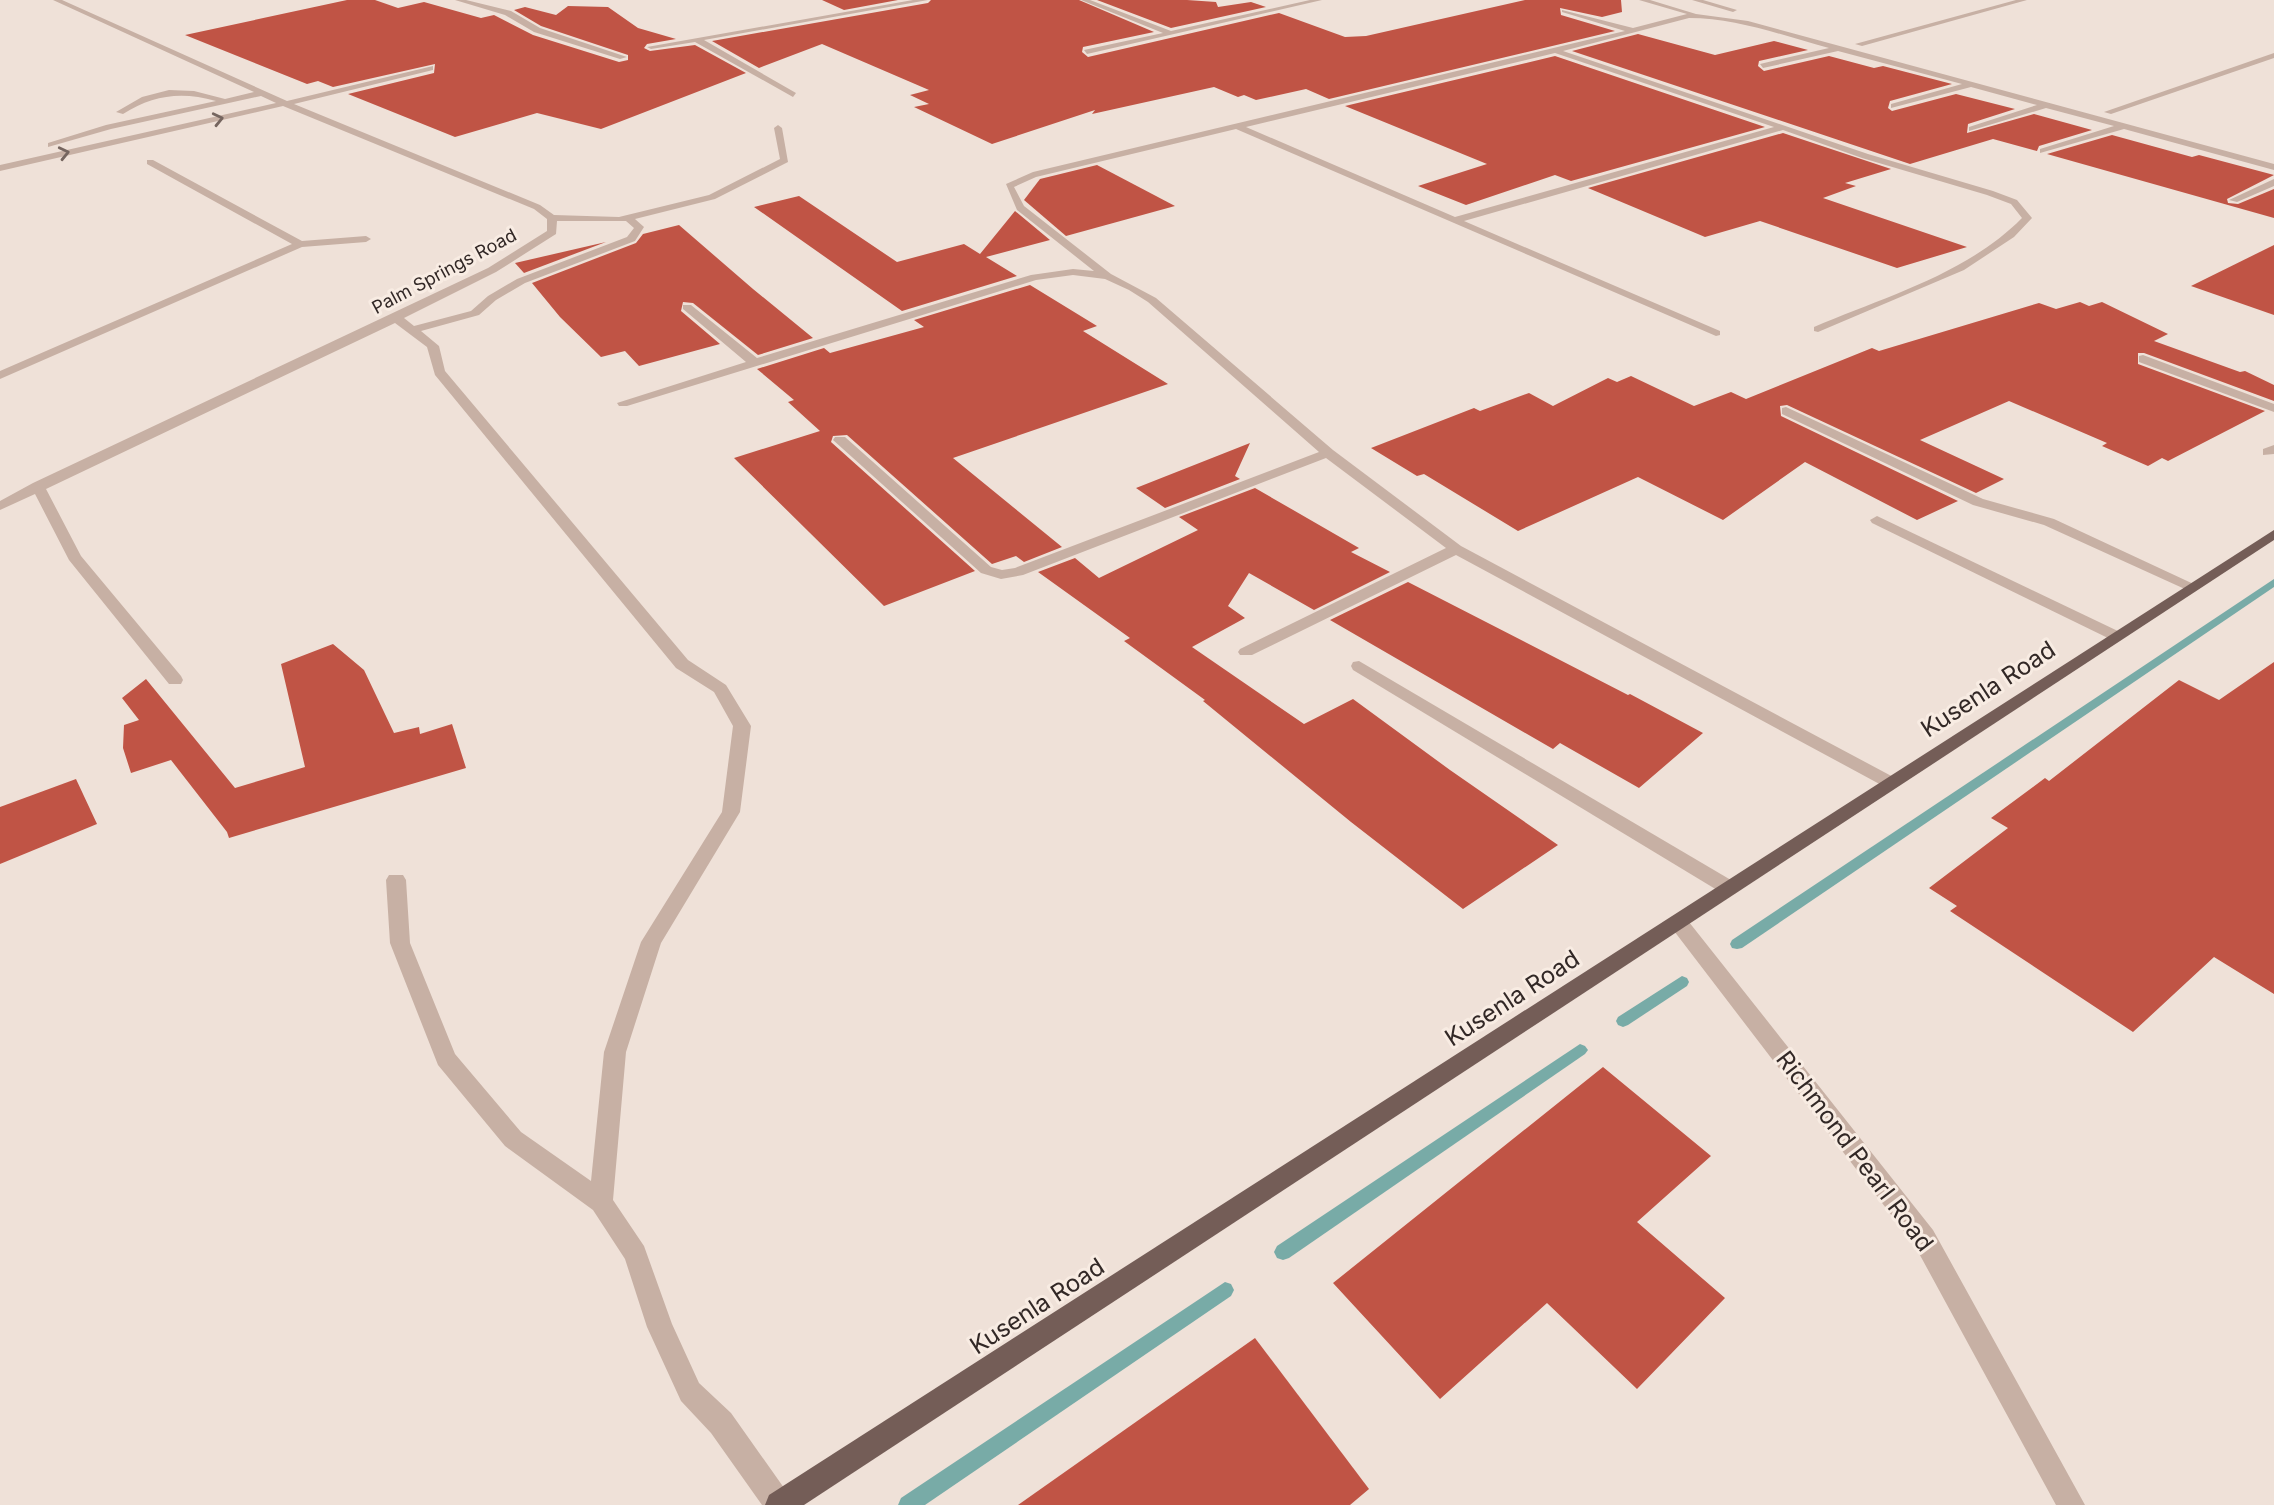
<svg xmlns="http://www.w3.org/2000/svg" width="2274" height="1505" font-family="Inter,sans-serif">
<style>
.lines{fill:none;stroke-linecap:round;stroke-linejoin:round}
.stream{fill:#78aba7;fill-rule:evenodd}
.building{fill:#c05445}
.minor{fill:#c7b0a4;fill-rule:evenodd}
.major{fill:#745d57;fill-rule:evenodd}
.oneway{stroke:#75655f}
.labels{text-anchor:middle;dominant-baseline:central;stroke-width:6;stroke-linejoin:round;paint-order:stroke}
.far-street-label{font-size:18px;fill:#322826;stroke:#f8ece3}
.near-street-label{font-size:24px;fill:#322826;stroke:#f8ece3}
</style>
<rect width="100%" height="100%" fill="#efe1d8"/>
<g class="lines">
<g class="stream">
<polygon points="2274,579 2274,587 1742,948 1737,949 1732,948 1730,944 1732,940"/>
<polygon points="1682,976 1687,978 1689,982 1687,986 1628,1025 1623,1027 1618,1025 1616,1021 1618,1017"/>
<polygon points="1580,1044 1585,1046 1588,1050 1585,1054 1289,1258 1283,1260 1277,1258 1274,1252 1277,1246"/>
<polygon points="1225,1282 1231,1284 1234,1290 1231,1296 925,1505 898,1505 901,1498"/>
</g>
</g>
<g class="building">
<polygon points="347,0 375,0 398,8 424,2 481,18 494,15 533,35 619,62 628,60 628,55 541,26 514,10 525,7 556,15 568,6 608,7 638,28 676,39 647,44 644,48 650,51 695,45 746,73 601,129 537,113 455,137 348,94 434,73 435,64 333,87 318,81 307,84 185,35"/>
<polygon points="822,0 898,0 844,10"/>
<polygon points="931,0 1079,0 1154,32 1083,47 1082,52 1088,57 1279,13 1345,37 1366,36 1525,0 1621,0 1622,12 1602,17 1560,8 1561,15 1615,31 1329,99 1306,89 1256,100 1244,95 1238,97 1214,87 1092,114 1095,110 992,144 914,107 929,104 910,95 929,90 822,44 759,68 712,41 928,3"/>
<polygon points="1097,0 1187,0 1216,2 1218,7 1251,2 1266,7 1171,28"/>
<polygon points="1638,34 1715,55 1774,41 1808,50 1759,61 1758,66 1764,71 1829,56 1874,68 1883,66 1952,84 1890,101 1888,108 1892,111 1956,94 2015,109 1968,124 1967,133 2034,114 2092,130 2039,146 2037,151 1993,139 1910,164 1572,51"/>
<polygon points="1555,56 1765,127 1571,181 1555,175 1466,205 1418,186 1487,164 1345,106"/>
<polygon points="1783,133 1891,169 1845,183 1856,186 1823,198 1967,247 1897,268 1760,221 1705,237 1588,188"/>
<polygon points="2112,135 2192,157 2199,155 2274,175 2227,199 2228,203 2238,204 2274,189 2274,218 2047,154"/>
<polygon points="1097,165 1175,206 1066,236 1024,200 1040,179"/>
<polygon points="799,196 897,262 964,244 980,254 1015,211 1050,240 986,257 1017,276 902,311 754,207"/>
<polygon points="679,225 753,289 813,338 758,355 693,303 683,302 681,311 720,344 639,366 625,351 601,357 560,317 532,283 636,243 643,234"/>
<polygon points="606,242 524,273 515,263"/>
<polygon points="2274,245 2274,315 2191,286"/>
<polygon points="1030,285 1097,326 1083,331 1168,384 953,458 1062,547 1024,562 1016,556 992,564 847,435 833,436 831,442 975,571 884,606 734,458 820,431 788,402 794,400 757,369 824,348 830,353 924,327 914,320"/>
<polygon points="2080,302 2089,306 2102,302 2168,334 2154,341 2240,372 2245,371 2274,385 2274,401 2144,353 2138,353 2138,364 2265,411 2168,461 2162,458 2148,466 2102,446 2107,443 2009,401 1920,440 2004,479 1976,493 1787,405 1780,406 1781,416 1958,501 1917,520 1805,462 1723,520 1638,477 1518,531 1424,474 1417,476 1371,448 1474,408 1480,411 1529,393 1553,406 1608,378 1617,382 1631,376 1694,406 1731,392 1746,399 1872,348 1879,351 2039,303 2056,309"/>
<polygon points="1250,443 1235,476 1240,479 1165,508 1136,488"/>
<polygon points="1255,488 1359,548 1351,552 1390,572 1314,610 1249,573 1228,606 1245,618 1192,647 1304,724 1353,699 1450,770 1558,845 1463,909 1351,822 1203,701 1205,700 1124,641 1130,638 1038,572 1075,558 1099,578 1198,530 1179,517"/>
<polygon points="1408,582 1628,695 1630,694 1703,733 1639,788 1560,743 1553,749 1330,620"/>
<polygon points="333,644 364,670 394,733 419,727 420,734 452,724 466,768 229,838 227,832 171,760 131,773 123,748 124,725 139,720 122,698 146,679 235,788 305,767 281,664"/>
<polygon points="2274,662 2274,994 2214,957 2133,1032 1950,911 1957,906 1929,888 2008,828 1991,818 2045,778 2049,781 2179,680 2219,700"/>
<polygon points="76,779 97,824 0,864 0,807"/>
<polygon points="1603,1067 1711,1156 1637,1222 1725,1298 1637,1389 1547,1303 1440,1399 1333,1283"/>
<polygon points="1255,1338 1369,1489 1350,1505 1018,1505"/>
</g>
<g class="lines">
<g class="minor">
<path d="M53 0H62L287 101 433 66V70L294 104 540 205 554 215 619 217 709 195 780 159 774 128 778 125 782 128 788 162 715 199 635 219 644 227 635 241 525 283 496 300 479 315 421 331 439 346 445 371 688 660 726 685 751 726 740 812 661 943 626 1052 613 1200 644 1246 672 1324 699 1383 731 1413 789 1495 793 1505H762L711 1433 681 1401 647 1327 625 1259 593 1210 505 1146 438 1065 390 943 386 880 389 875H403L406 880 410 943 455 1054 521 1132 591 1181 604 1052 641 942 722 812 733 726 714 692 676 668 435 375 427 347 395 323 46 489 81 556 181 676 183 680 181 684H169L69 560 35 494 0 510V501L33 483 488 268 547 231V219L534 209 283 106 0 171V165L276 103 261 96 111 129 48 147V143L106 125 216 101C181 91 153 95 123 114L116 112 142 97 169 90 194 91 225 99 254 92ZM557 221H626L634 228 627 237 517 279 488 296 471 311 414 326 404 318 496 272 556 234Z"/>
<polygon points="455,0 466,0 511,11 540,28 627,57 620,59 534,32 505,15"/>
<polygon points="913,0 928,0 704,40 796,93 793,97 695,42 651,49 647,47"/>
<polygon points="1081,0 1090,0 1171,31 1310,0 1322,0 1087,54 1084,50 1163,33"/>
<path d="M1639 0H1650L1696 14 1748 21 2274 164V170L2124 129 2040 153V149L2114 126 2046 108 1969 131V127L2037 105 1971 87 1891 108V104L1962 84 1838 51 1763 68 1760 64 1829 48C1784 36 1737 18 1689 18L1563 51 1868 154 1993 191 2017 200 2032 218 2014 237 1964 270 1818 332 1814 331V327C1884 297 1967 274 2022 218L2011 204 1987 195 1862 158 1783 130 1464 221 1720 331V335L1716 336 1236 129 1036 177 1014 187 1024 206 1111 274 1156 298 1333 450 1461 546 1897 779 1900 783 1897 787H1885L1456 555 1252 655H1240L1238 652 1240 649 1446 548 1326 458 1023 575 1001 579 981 573 833 440 835 437H845L991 567 1002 570 1015 568 1319 452 1148 302 1129 290 1105 279 1073 275 1036 280 627 406H619L617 403 746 362 683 309V305H691L757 358 1031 275 1073 269 1094 271 1017 210 1006 184 1033 172 1625 31 1562 12V10L1633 28 1687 14ZM1555 53 1774 127 1455 217 1246 127Z"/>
<polygon points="1692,0 1703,0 1737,10 1733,12"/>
<polygon points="2016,0 2027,0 1862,46 1855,44"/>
<polygon points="2274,53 2274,58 2111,114 2104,112"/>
<polygon points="147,160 153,160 302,241 366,236 371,239 366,242 302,247 0,379 0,371 292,244 147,164"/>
<polygon points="2274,179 2274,186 2237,202 2229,200"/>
<polygon points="2143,355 2274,404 2274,412 2139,362 2139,356"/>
<polygon points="1786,407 1983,499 2054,519 2200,587 2197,590 2187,590 2044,525 1973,505 1782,414 1782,408"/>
<polygon points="2274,445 2274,454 2263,455 2263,449"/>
<polygon points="1877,516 2122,633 2124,636 2122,639 2110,639 1872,523 1870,520"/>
<polygon points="1359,661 1736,883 1739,888 1736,893 1729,895 1722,893 1353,670 1351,666 1353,662"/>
<polygon points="1678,914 1685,917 1933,1230 2085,1505 2056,1505 1915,1246 1671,927 1668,922 1671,917"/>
</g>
<polygon class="major" points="2274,530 2274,540 804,1505 765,1505 769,1495"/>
</g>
<defs><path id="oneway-chevron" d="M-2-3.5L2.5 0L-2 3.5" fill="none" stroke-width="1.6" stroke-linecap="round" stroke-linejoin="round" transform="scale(1.75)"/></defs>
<g class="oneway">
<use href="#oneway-chevron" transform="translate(218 119) rotate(-13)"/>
<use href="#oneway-chevron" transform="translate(64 153) rotate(-13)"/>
</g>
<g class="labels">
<g class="far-street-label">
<text transform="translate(444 271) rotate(-28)">Palm Springs Road</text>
</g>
<g class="near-street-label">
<text transform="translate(1988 689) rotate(-33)">Kusenla Road</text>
<text transform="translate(1512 998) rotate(-33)">Kusenla Road</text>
<text transform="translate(1855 1151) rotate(53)">Richmond Pearl Road</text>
<text transform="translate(1037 1306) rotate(-33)">Kusenla Road</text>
</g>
</g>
</svg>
